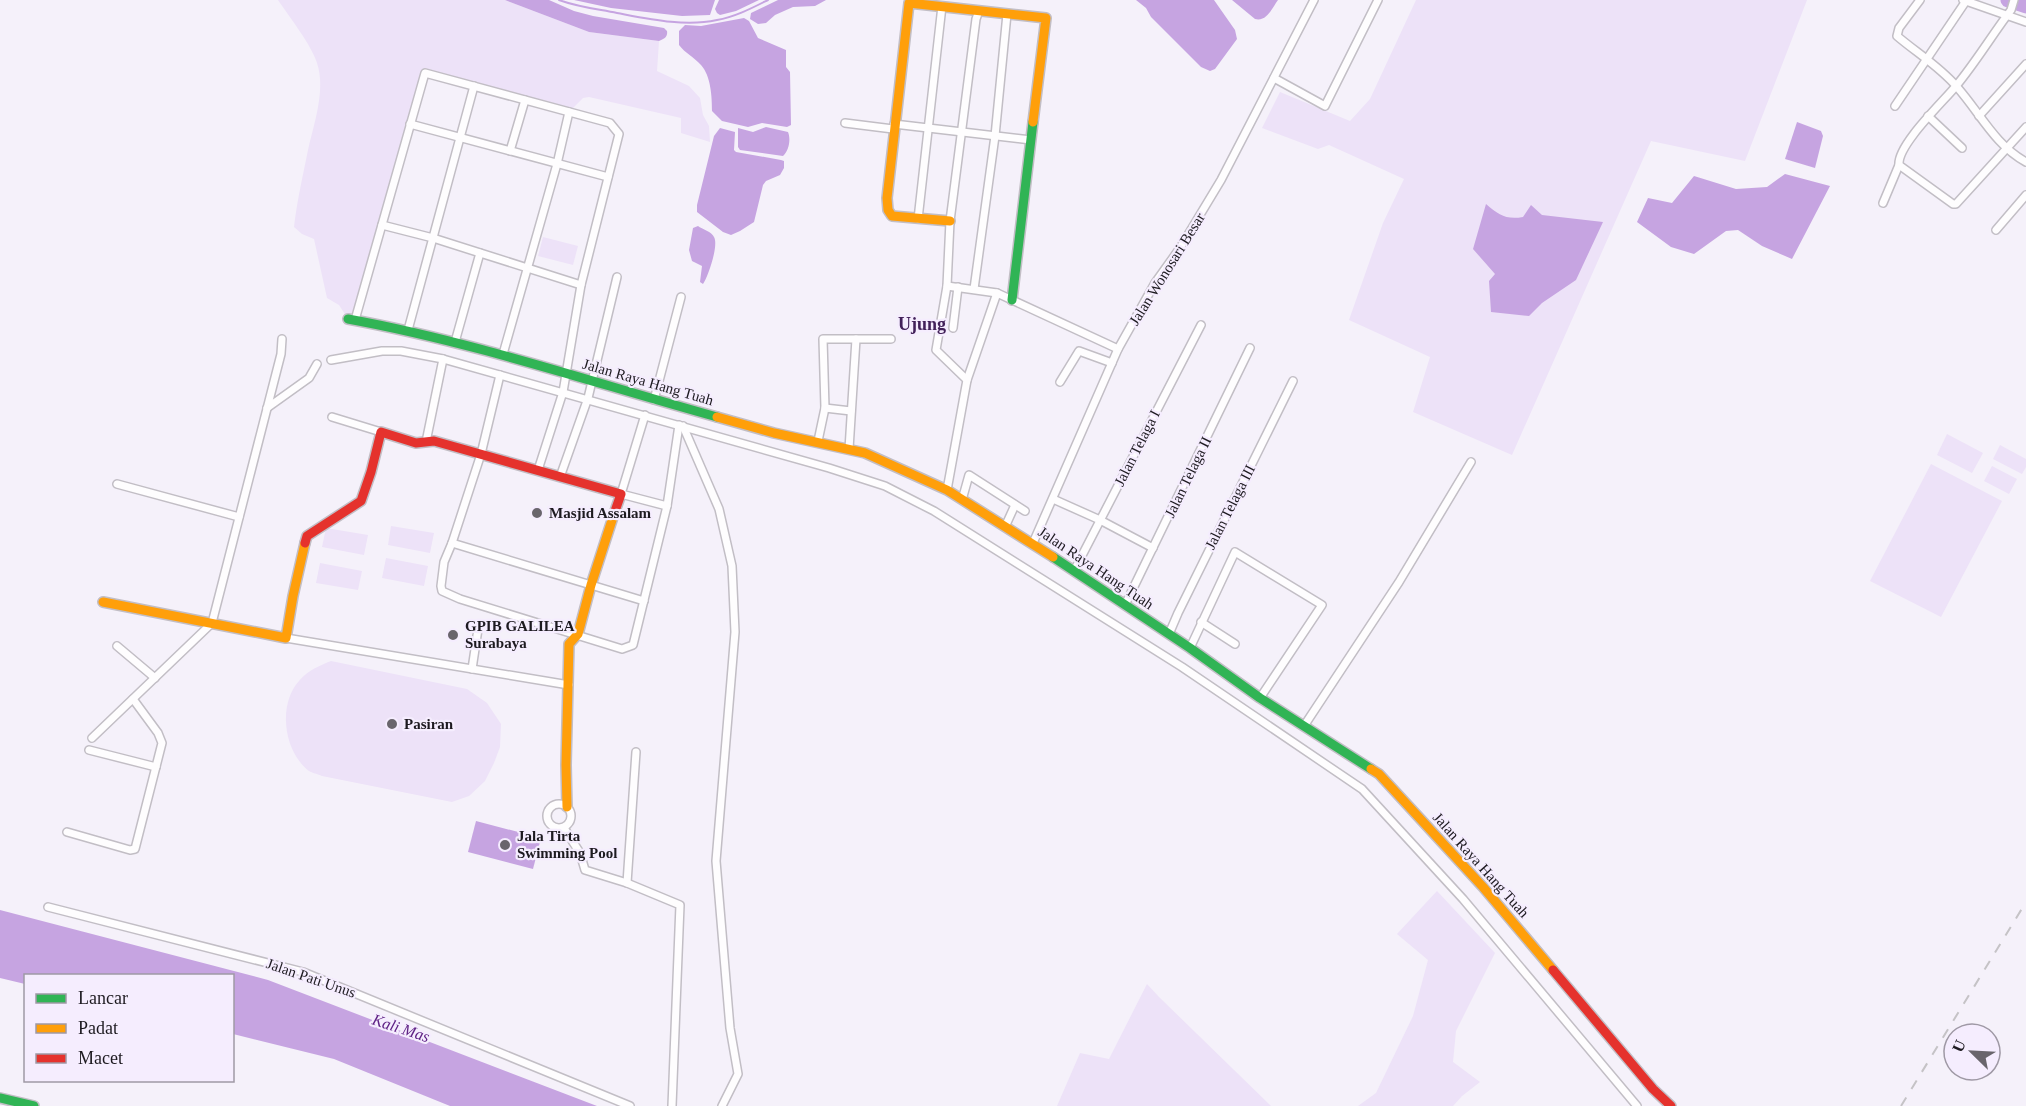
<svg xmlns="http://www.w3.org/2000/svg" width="2026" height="1106" font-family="Georgia,serif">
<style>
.green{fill:#ede2f8}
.water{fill:#c6a4e1}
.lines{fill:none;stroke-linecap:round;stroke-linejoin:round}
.stream{stroke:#c6a4e1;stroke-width:2}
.river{stroke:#c6a4e1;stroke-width:15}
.street-casing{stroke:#c2bec5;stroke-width:10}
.fast-casing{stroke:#c2bec5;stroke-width:12}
.slow-casing{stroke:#c2bec5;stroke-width:12}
.jam-casing{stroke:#c2bec5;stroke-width:12}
.street{stroke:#fefdfe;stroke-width:7}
.fast{stroke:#30b455;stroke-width:9}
.slow{stroke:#ff9f0a;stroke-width:9}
.jam{stroke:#e5322d;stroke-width:9}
.rail{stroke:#c5c3c6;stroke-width:2;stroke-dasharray:10 10;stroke-linecap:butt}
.poi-dot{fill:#69656c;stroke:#f5edfe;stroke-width:2}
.labels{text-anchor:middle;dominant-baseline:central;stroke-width:4.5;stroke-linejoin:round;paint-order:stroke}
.street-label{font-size:15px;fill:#1d1a20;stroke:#f5edfe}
.poi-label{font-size:15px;font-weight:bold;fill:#1d1a20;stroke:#f5edfe;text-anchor:start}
.water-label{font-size:16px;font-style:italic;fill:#602386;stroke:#f5edfe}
.quarter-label{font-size:18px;font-weight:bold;fill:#422159;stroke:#f5edfe}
</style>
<rect width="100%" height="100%" fill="#f5f1fa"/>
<g class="green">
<path d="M278 0H505L589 32 659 41 657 71 689 86 700 98 703 115 709 126 710 142 681 133V118L589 97 583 98 569 112 425 73 355 320 348 319 339 305 327 298 314 239 302 234 294 227C297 201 303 175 308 150 314 123 326 90 317 63 311 44 290 18 278 0Z"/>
<polygon points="1416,0 1807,0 1745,161 1651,141 1512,455 1413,412 1430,357 1349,320 1383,223 1404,179 1329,145 1318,149 1262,128 1280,92 1350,121 1370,99"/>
<polygon points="543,237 578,246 573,265 538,256"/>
<polygon points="1947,434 1983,453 1972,473 1937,455"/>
<polygon points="2000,445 2026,459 2026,467 2022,474 1993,459"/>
<polygon points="1931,464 2002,501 1941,617 1870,581"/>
<polygon points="1992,466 2017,479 2009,494 1984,481"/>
<polygon points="391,526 434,533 430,553 388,545"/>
<polygon points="326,528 368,535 364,555 322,547"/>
<polygon points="386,558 428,566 424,586 382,578"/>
<polygon points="320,563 362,571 358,590 316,583"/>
<path d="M331 661 467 689 487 703 501 724 500 747 494 763 485 781 469 796 452 802 322 776C318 774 312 773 309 771 283 751 278 704 299 681 308 670 319 666 331 661Z"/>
<polygon points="1437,891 1495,953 1456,1031 1453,1062 1480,1082 1462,1096 1453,1106 1358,1106 1376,1093 1413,1016 1428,960 1397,934"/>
<polygon points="1147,984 1159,997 1271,1106 1057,1106 1080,1053 1109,1059"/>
</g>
<g class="water">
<path d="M505 0H549L574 11 593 16 664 28 667 31C668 37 664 39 659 41L589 32Z"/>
<polygon points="574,0 715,0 710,15 682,16 611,8"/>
<polygon points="719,0 759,0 736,11 720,15 717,13 715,9"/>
<polygon points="778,0 826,0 815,6 793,7 775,15 766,23 758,24 750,19 751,13"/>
<polygon points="1136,0 1214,0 1235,30 1237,39 1215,69 1210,71 1201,67 1151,17 1146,8"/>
<path d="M1232 0H1278C1272 8 1267 22 1255 19Z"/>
<path d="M744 18 749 21 758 38 786 50V67L790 72 791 125 787 127 762 123 748 127 722 121 712 111C712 97 711 76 701 65 694 57 685 53 679 45V31L685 25 701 26Z"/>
<polygon points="1797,122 1821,131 1823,136 1815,168 1785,159"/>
<path d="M766 127 788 132C791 139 789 151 783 156L740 150 738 147V128L753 132Z"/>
<polygon points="720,128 735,132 734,150 736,152 781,160 784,161 784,168 780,175 766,181 763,185 754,222 740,231 731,235 723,232 697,212 697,205 714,136"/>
<polygon points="1785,174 1830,186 1792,259 1762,246 1738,230 1726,231 1694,254 1671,247 1637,222 1648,198 1672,203 1694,176 1736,189 1767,187"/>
<path d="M1486 204C1499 215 1506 220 1523 217L1531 205 1542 215 1603 222 1576 280 1542 303 1529 316 1491 312 1489 281 1495 274 1473 249Z"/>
<path d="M698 226C702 229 712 232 714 237 719 245 708 277 703 284L700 282 702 266 692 261 689 250 693 228Z"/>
<polygon points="476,821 541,838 533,869 468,852"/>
<polygon points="0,910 268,980 597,1106 450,1106 334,1059 233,1034 232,976 26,976 25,984 0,978"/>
</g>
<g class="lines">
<path class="stream" d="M559 0C578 7 597 9 617 13 649 19 685 27 717 20 735 17 752 8 768 0"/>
<polyline class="river" points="2008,0 2026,6"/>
<defs>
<g id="street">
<path d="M1920 0 1899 28 1897 36C1917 53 1940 67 1957 87 1980 113 1995 145 2026 162"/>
<polyline points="1963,0 2026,22"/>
<path d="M2014 0 2011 10C1992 35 1976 62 1956 86 1943 102 1897 145 1899 165L1953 204H1956L2026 127"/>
<polyline points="1274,78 1325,106 1378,0"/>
<polyline points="1895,106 1966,1"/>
<polyline points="1928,116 1962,148"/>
<polyline points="1979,116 2026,64"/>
<polyline points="845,123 893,129"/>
<polyline points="410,124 608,177"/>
<polyline points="894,124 1031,140"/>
<polyline points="510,151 525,100"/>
<polyline points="1883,203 1899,165"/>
<polyline points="918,219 942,6"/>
<polyline points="382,225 433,238 581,285"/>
<polyline points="1996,230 2026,195"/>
<polyline points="947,286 997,293 1118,349"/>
<polyline points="974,289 995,136 1007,14"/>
<polyline points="355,320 425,73 610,123 619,134 581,285 563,392 538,470"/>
<polyline points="953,328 958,287"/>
<polyline points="408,330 474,86"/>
<polyline points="455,342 480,253"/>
<polyline points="503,354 557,164 569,112"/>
<polyline points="331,360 382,351 401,351 443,359 829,468 885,486 934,511 1182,667 1362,789 1463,899 1637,1106"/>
<polyline points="500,375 481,454 452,543 444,562 441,586 442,591 460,599 622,649 633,645 667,506 679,425"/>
<polyline points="967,380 997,293"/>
<polyline points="1060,382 1079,351 1112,363"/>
<polyline points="654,400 681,297"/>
<polyline points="267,408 309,378 317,364"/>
<polyline points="825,408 851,411"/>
<polyline points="645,415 621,494 667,506"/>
<polyline points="332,417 381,432"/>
<polyline points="683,426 719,509 732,566 735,632 716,861 730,1028 738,1074 722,1106"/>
<polyline points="818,441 825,408 823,339 856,339"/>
<polyline points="426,442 443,359"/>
<polyline points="849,449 856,339 891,339"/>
<polyline points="560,477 588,398 617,277"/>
<polyline points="117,484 239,517"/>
<polyline points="947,490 967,380 936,350 947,286 950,221 976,19 979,11"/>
<polyline points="1053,499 1100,520 1153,548"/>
<polyline points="962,500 969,475 1025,511"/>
<polyline points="1005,527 1015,505"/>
<polyline points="452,543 644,601"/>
<polyline points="1033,543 1118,349 1155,283 1180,248 1221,180 1314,0"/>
<polyline points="1074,571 1201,325"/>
<polyline points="1125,605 1250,348"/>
<polyline points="1201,622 1235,644"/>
<polyline points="1169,634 1178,613 1293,381"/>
<polyline points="286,638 569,685"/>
<polyline points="117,646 155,678"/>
<polyline points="1190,648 1235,552 1322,605 1260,698"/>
<polyline points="472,669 478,629"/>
<polyline points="1304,726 1399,582 1471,462"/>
<polyline points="92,738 212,623 281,354 282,339"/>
<polyline points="89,750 156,767"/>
<circle cx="559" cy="816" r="12"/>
<polyline points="564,828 580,853 585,870 627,883 680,905 672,1106"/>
<polyline points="67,832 130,850 135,849 162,743 158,733 133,699"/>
<polyline points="627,883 636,752"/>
<polyline points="48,907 303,972 630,1106"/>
</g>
<g id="fast">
<polyline points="1012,300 1033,122"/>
<path d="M348 319C474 342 594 383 717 417"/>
<polyline points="1053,557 1190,648 1260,698 1371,769"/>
<polyline points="0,1098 34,1106"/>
</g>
<g id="slow">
<polyline points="950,221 892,216 888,210 887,198 909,3 1046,18 1033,122"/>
<polyline points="717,417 774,433 865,453 947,490 1053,557"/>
<polyline points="103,602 286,638 293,596 305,543"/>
<polyline points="1371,769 1379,774 1483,887 1553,970"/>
<polyline points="567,807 566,765 569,644 578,634 591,585 614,514"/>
</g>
<g id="jam">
<polyline points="305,543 307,536 361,501 371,472 381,432 416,443 434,441 621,494 614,514"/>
<polyline points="1553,970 1653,1089 1671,1106"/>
</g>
</defs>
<use href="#street" class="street-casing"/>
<use href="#fast" class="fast-casing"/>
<use href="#slow" class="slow-casing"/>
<use href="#jam" class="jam-casing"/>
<use href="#street" class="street"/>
<use href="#fast" class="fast"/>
<use href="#slow" class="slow"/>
<use href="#jam" class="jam"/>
<polyline class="rail" points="1901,1106 2026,902"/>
</g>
<g class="poi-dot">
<circle cx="537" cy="513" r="6"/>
<circle cx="453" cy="635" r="6"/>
<circle cx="392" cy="724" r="6"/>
<circle cx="505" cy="845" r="6"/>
</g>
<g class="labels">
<g class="street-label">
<text transform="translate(1167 269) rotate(-58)">Jalan Wonosari Besar</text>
<text transform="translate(648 382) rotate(16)">Jalan Raya Hang Tuah</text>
<text transform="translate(1137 448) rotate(-63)">Jalan Telaga I</text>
<text transform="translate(1188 477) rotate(-64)">Jalan Telaga II</text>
<text transform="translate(1230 507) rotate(-63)">Jalan Telaga III</text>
<text transform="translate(1096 568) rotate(34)">Jalan Raya Hang Tuah</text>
<text transform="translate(1481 865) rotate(48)">Jalan Raya Hang Tuah</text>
<text transform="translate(311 978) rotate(19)">Jalan Pati Unus</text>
</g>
<g class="poi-label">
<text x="549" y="513">Masjid Assalam</text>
<text x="465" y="626">GPIB GALILEA<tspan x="465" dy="17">Surabaya</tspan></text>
<text x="404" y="724">Pasiran</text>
<text x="517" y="836">Jala Tirta<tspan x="517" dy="17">Swimming Pool</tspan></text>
</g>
<g class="water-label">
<text transform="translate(401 1028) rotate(18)">Kali Mas</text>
</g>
<g class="quarter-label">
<text x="922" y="324">Ujung</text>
</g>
</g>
<rect x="24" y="974" width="210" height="108" fill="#f5edfe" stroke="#9f99a5" stroke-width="1.5"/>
<rect x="36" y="994" width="30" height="9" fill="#30b455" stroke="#9f99a5" stroke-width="1.5"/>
<text x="78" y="1004" font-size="18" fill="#1d1a20">Lancar</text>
<rect x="36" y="1024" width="30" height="9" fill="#ff9f0a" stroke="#9f99a5" stroke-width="1.5"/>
<text x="78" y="1034" font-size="18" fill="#1d1a20">Padat</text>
<rect x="36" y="1054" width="30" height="9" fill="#e5322d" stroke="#9f99a5" stroke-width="1.5"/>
<text x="78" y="1064" font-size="18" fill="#1d1a20">Macet</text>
<g transform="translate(1972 1052) rotate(294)"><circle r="28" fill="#f5edfe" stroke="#9f99a5" stroke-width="1.5"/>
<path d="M0-4.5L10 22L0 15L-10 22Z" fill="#69656c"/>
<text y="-9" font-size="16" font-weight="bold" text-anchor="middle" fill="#1d1a20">U</text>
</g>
</svg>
